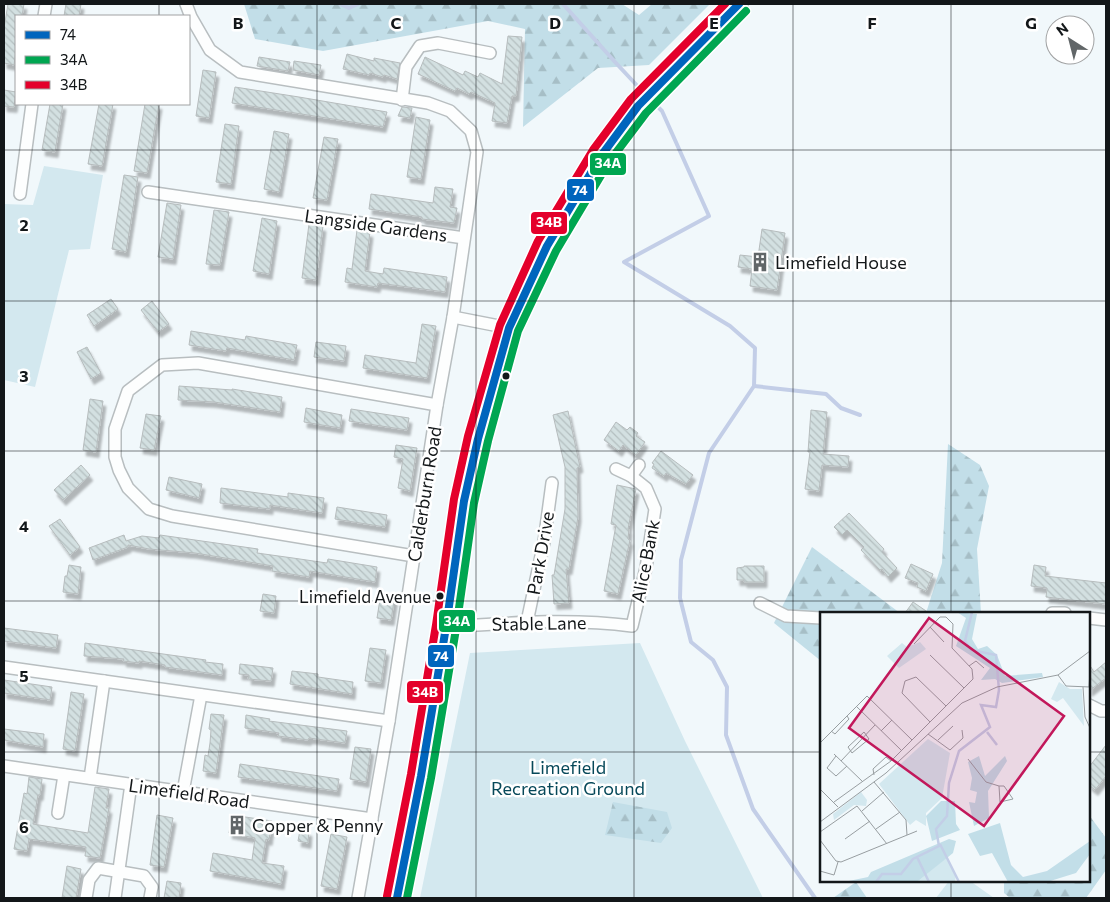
<svg xmlns="http://www.w3.org/2000/svg" width="1110" height="902" font-family="Commissioner,sans-serif">
<style>
.green{fill:#d3e8ef}
.forest{fill:url(#forest-firs)}
.lines{fill:none;stroke-linecap:round;stroke-linejoin:round}
.stream{stroke:#c3cee7;stroke-width:4}
.building{fill:url(#building-back-hatch);stroke:#b6bcbd;filter:url(#shadow)}
.street-casing{stroke:#b8bec0;stroke-width:14}
.primary-casing{stroke:#b8bec0;stroke-width:20}
.street{stroke:#fdfefe;stroke-width:11}
.primary{stroke:#fdfefe;stroke-width:18}
.bus-1-casing{stroke:#fff;stroke-width:11}
.bus-2-casing{stroke:#fff;stroke-width:11}
.bus-3-casing{stroke:#fff;stroke-width:11}
.bus-1{stroke:#0065bd;stroke-width:8}
.bus-2{stroke:#00a651;stroke-width:8}
.bus-3{stroke:#e4002b;stroke-width:8}
.grid{fill:none;stroke:#131719;stroke-width:1;stroke-opacity:0.55}
.bus-dot{fill:#131719;stroke:#fff;stroke-width:2}
.labels{text-anchor:middle;dominant-baseline:central;stroke-width:5;stroke-linejoin:round;paint-order:stroke}
.bus-label{font-size:17px;fill:#131719;stroke:#fff;text-anchor:end}
.street-label{font-size:18px;fill:#131719;stroke:#fff}
.poi-label{font-size:18px;fill:#131719;stroke:#fff;text-anchor:start}
.park-label{font-size:18px;fill:#064859;stroke:#fff}
.inset-river{fill:none;stroke:#c3cee7;stroke-width:2.5}
.inset-road{fill:none;stroke:#989ea1;stroke-width:1}
.view{fill:#c2185b;fill-opacity:0.15;stroke:#c2185b;stroke-width:2.5}
.inset-edge{fill:none;stroke:#131719;stroke-width:2.5}
.grid-label{font-size:16px;text-anchor:middle;font-weight:bold;fill:#131719;stroke:#fff;stroke-width:5;stroke-linejoin:round;paint-order:stroke}
.line-badge{stroke:#fff;stroke-width:2}
.badge-label{font-size:14px;text-anchor:middle;font-weight:bold;fill:#fff}
</style>
<defs>
<pattern id="forest-firs" width="22" height="20" patternUnits="userSpaceOnUse" patternTransform="scale(1.25)"><rect width="22" height="20" fill="#c2dee8"/><path d="M5 1l3.5 6h-7zM16 11l3.5 6h-7z" fill="#a6bec6"/></pattern>
<pattern id="building-back-hatch" width="6" height="6" patternUnits="userSpaceOnUse" patternTransform="scale(1.25)"><rect width="6" height="6" fill="#d3e0e1"/><path d="M-1 5l2 2M0 0l6 6M5-1l2 2" fill="none" stroke="#b4bfc0"/></pattern>
<filter id="shadow"><feDropShadow dx="3" dy="5.5" stdDeviation="1" flood-color="#0004"/></filter>
</defs>
<rect width="100%" height="100%" fill="#f1f8fb"/>
<g class="green">
<polygon points="44,166 103,175 90,249 69,250 35,387 4,380 4,204 33,205"/>
<polygon points="640,643 685,741 763,898 420,898 470,653"/>
<polygon points="949,881 970,881 994,898 936,898"/>
</g>
<g class="forest">
<polygon points="244,4 622,4 639,15 652,4 710,4 649,65 598,68 523,127 525,29 488,21 323,51 255,39"/>
<polygon points="948,444 980,465 989,486 977,549 981,613 926,613 942,563"/>
<polygon points="812,547 900,613 821,613 821,661 774,623"/>
<polygon points="613,802 667,812 672,828 661,843 605,835"/>
<polygon points="1089,815 1106,838 1106,870 1086,898 1010,898 1004,893 1004,881 1089,881"/>
<polygon points="856,882 867,898 833,898"/>
</g>
<g class="lines">
<g class="stream">
<polyline points="340,4 349,8 358,4"/>
<polyline points="563,4 615,62 644,93"/>
<polyline points="651,100 662,111 709,216 624,262 730,326 755,348 754,386 709,453 681,560 680,598 691,642 713,660 727,687 726,735 753,809 815,898"/>
<polyline points="754,386 826,394 841,408 860,415"/>
</g>
</g>
<g class="building">
<polygon points="8,4 24,4 22,16 16,16 16,50 14,65 4,63 4,28"/>
<polygon points="66,4 81,4 79,16 64,16"/>
<polygon points="508,36 522,37 516,96 512,96 507,123 492,121 495,103 471,92 469,94 457,88 455,91 418,74 425,57 463,75 465,71 478,77 480,73 502,84"/>
<polygon points="347,54 374,61 374,58 400,63 397,79 384,75 383,77 370,73 369,75 343,69"/>
<polygon points="259,57 290,62 288,71 257,66"/>
<polygon points="294,61 321,65 319,75 293,70"/>
<polygon points="203,70 216,72 209,118 196,116"/>
<polygon points="235,87 299,97 387,112 383,127 232,103"/>
<polygon points="4,90 16,92 14,107 4,106"/>
<polygon points="50,104 63,104 55,152 42,150"/>
<polygon points="99,104 113,104 102,166 88,164"/>
<polygon points="145,104 159,104 147,173 134,171"/>
<polygon points="402,107 412,108 410,118 398,116"/>
<polygon points="416,117 430,120 421,179 407,177"/>
<polygon points="225,124 239,126 231,184 216,182"/>
<polygon points="274,131 289,134 279,192 264,189"/>
<polygon points="324,137 338,139 327,200 313,198"/>
<polygon points="124,175 138,177 126,252 112,249"/>
<polygon points="435,187 453,189 450,207 457,208 454,223 422,219 422,217 369,209 371,194 433,203"/>
<polygon points="167,203 181,205 173,259 158,257"/>
<polygon points="214,210 229,212 220,265 206,264"/>
<polygon points="262,218 277,221 269,274 253,271"/>
<polygon points="309,224 323,226 316,280 302,278"/>
<polygon points="762,229 785,233 777,290 750,286 752,269 738,267 740,255 758,257"/>
<polygon points="357,230 370,232 365,271 383,274 384,268 447,277 445,292 378,283 377,287 345,282 347,268 352,269"/>
<polygon points="111,299 118,309 94,326 87,315"/>
<polygon points="152,301 169,324 158,332 141,310"/>
<polygon points="422,324 436,326 427,378 363,368 365,355 416,363"/>
<polygon points="191,331 245,340 246,336 297,345 294,360 227,348 226,351 189,345"/>
<polygon points="316,342 346,346 344,361 314,357"/>
<polygon points="87,347 101,373 91,379 77,352"/>
<polygon points="179,386 232,390 232,389 282,397 280,412 214,402 178,400"/>
<polygon points="90,399 103,401 96,452 83,450"/>
<polygon points="306,408 342,415 340,428 304,422"/>
<polygon points="351,409 409,418 407,430 349,421"/>
<polygon points="811,410 827,412 823,454 849,456 848,467 822,465 819,491 805,489 810,452 808,452"/>
<polygon points="568,411 580,467 577,468 578,517 569,569 566,569 569,603 554,604 552,575 554,575 565,509 565,467 553,415"/>
<polygon points="146,414 161,416 154,450 140,448"/>
<polygon points="616,422 627,430 630,427 638,433 636,436 645,442 636,455 623,445 619,451 604,440"/>
<polygon points="396,445 417,448 410,491 398,488 403,459 394,457"/>
<polygon points="661,451 693,475 686,484 666,473 664,476 652,468 654,464 652,463"/>
<polygon points="81,465 90,475 63,500 54,490"/>
<polygon points="169,477 202,484 199,498 166,490"/>
<polygon points="617,485 636,489 628,529 629,529 628,539 630,540 618,594 604,591 616,525 611,524"/>
<polygon points="221,488 288,497 288,493 324,498 322,513 270,505 270,509 220,503"/>
<polygon points="337,507 387,515 385,527 335,519"/>
<polygon points="849,513 884,549 882,552 897,568 888,577 882,569 880,570 861,550 864,547 847,530 842,535 834,527"/>
<polygon points="60,519 80,547 70,555 49,526"/>
<polygon points="124,535 126,541 142,536 159,538 160,535 258,549 257,553 293,558 327,563 328,559 377,567 375,582 310,571 309,577 272,571 273,566 195,553 149,549 128,545 128,547 93,560 89,548"/>
<polygon points="911,564 933,574 926,591 917,587 918,583 905,578"/>
<polygon points="69,565 81,567 78,594 63,592 65,576 67,576"/>
<polygon points="1034,565 1046,567 1045,576 1106,583 1106,604 1046,597 1047,588 1031,586"/>
<polygon points="744,566 764,566 764,582 744,582 744,580 737,580 737,568 744,567"/>
<polygon points="381,593 395,595 391,620 377,618"/>
<polygon points="263,594 276,596 274,613 260,611"/>
<polygon points="913,602 929,613 905,613"/>
<polygon points="4,628 58,635 56,648 4,641"/>
<polygon points="85,643 206,660 205,662 223,664 222,675 165,667 165,665 139,661 139,663 123,661 124,659 84,656"/>
<polygon points="370,648 386,650 381,683 365,681"/>
<polygon points="1106,662 1106,678 1089,691 1089,664 1094,672"/>
<polygon points="240,664 273,668 271,681 248,679 249,675 239,674"/>
<polygon points="292,671 318,674 318,677 353,682 352,694 290,684"/>
<polygon points="4,680 52,687 50,700 4,693"/>
<polygon points="71,692 84,694 75,751 63,749"/>
<polygon points="211,714 224,715 216,773 203,771 205,755 208,756 210,743 211,730 209,729"/>
<polygon points="246,715 270,719 269,721 347,731 345,743 309,738 308,740 278,736 279,733 245,728"/>
<polygon points="4,729 44,734 43,747 4,740"/>
<polygon points="1106,745 1106,776 1095,790 1089,785 1089,767"/>
<polygon points="355,747 371,749 366,782 350,779"/>
<polygon points="240,764 339,779 337,791 238,777"/>
<polygon points="29,777 42,779 40,795 38,795 33,824 88,833 95,787 109,789 106,808 109,808 100,858 85,856 86,847 29,839 27,851 14,849 24,793 27,794"/>
<polygon points="157,815 173,818 164,867 150,865"/>
<polygon points="232,815 272,821 269,840 266,839 262,863 284,866 281,884 210,871 213,853 252,860 255,838 229,833"/>
<polygon points="300,830 309,831 308,843 298,841"/>
<polygon points="331,834 347,837 337,889 321,886"/>
<polygon points="67,866 81,869 76,898 62,898"/>
<polygon points="167,881 181,883 179,898 164,898"/>
</g>
<g class="lines">
<defs>
<g id="street">
<polyline points="186,4 191,17 210,50 240,72 428,103 450,111 471,131 477,152 453,317 437,405 389,721 358,898"/>
<polyline points="44,16 46,4"/>
<polyline points="402,100 406,67 420,46 438,43 490,53"/>
<polyline points="148,192 464,238"/>
<polyline points="20,194 32,104"/>
<polyline points="453,317 509,328"/>
<polyline points="631,476 639,465"/>
<polyline points="414,556 172,516 149,509 128,488 119,470 115,457 115,429 128,391 162,365 198,363 437,405"/>
<polyline points="760,603 786,616 821,618"/>
<polyline points="1052,613 1065,613"/>
<polyline points="1089,618 1106,620"/>
<polyline points="527,622 544,542 552,483"/>
<path d="M446 627C508 623 570 618 632 626L646 568 655 509 646 488 631 476 616 469"/>
<polyline points="4,667 389,721"/>
<polyline points="1089,705 1101,711 1106,711"/>
<polyline points="4,766 372,819"/>
<polyline points="90,778 104,681"/>
<polyline points="183,792 201,695"/>
<polyline points="58,813 64,775"/>
<polyline points="86,898 89,880 98,868 144,876 152,887 150,898"/>
<polyline points="115,898 131,784"/>
</g>
<polyline id="primary" points="397,898 421,776 446,627 464,501 478,439 509,328 547,246 601,156 638,106 739,4"/>
</defs>
<use href="#street" class="street-casing"/>
<use href="#primary" class="primary-casing"/>
<use href="#street" class="street"/>
<use href="#primary" class="primary"/>
<defs>
<polyline id="bus-1" points="397,898 421,776 446,627 464,501 478,439 509,328 547,246 601,156 638,106 739,4"/>
<polyline id="bus-2" points="407,898 431,778 456,629 474,503 488,441 518,331 556,251 609,162 646,113 746,11"/>
<polyline id="bus-3" points="387,896 411,774 436,625 454,499 468,436 500,325 538,241 593,150 631,99 725,4"/>
</defs>
<use href="#bus-1" class="bus-1-casing"/>
<use href="#bus-2" class="bus-2-casing"/>
<use href="#bus-3" class="bus-3-casing"/>
<use href="#bus-1" class="bus-1"/>
<use href="#bus-2" class="bus-2"/>
<use href="#bus-3" class="bus-3"/>
</g>
<path class="grid" d="M159 4V16M317 4V898M476 4V898M634 4V898M793 4V898M951 4V613M159 104V898M4 150H1106M4 301H1106M4 451H1106M4 601H1106M4 752H821M1089 752H1106M951 881V898"/>
<defs>
<symbol id="building-bare" viewBox="-9 -9 18 18"><path d="M-4-6H4V6H1V3H-1V6H-4ZM-2.5-4.3h1.7v1.8h-1.7ZM.8-4.3h1.7v1.8H.8ZM-2.5-1h1.7V.8h-1.7ZM.8-1h1.7V.8H.8Z" fill="#616668" stroke="#fff" stroke-width="2.5" paint-order="stroke"/></symbol>
</defs>
<g fill-rule="evenodd">
<use href="#building-bare" x="746" y="248" width="28" height="28"/>
<use href="#building-bare" x="223" y="811" width="28" height="28"/>
</g>
<g class="bus-dot">
<circle cx="506" cy="376" r="4.5"/>
<circle cx="440" cy="596" r="4.5"/>
</g>
<g class="labels">
<g class="bus-label">
<text x="431" y="596">Limefield Avenue</text>
</g>
<g class="street-label">
<text transform="translate(376 225) rotate(8)">Langside Gardens</text>
<text transform="translate(424 494) rotate(-81)">Calderburn Road</text>
<text transform="translate(540 553) rotate(-80)">Park Drive</text>
<text transform="translate(645 561) rotate(-79)">Alice Bank</text>
<text transform="translate(539 623) rotate(-1)">Stable Lane</text>
<text transform="translate(189 793) rotate(8)">Limefield Road</text>
</g>
<g class="poi-label">
<text x="775" y="262">Limefield House</text>
<text x="252" y="825">Copper &amp; Penny</text>
</g>
<g class="park-label">
<text x="568" y="767">Limefield<tspan x="568" dy="21">Recreation Ground</tspan></text>
</g>
</g>
<g transform="translate(820 612)">
<rect width="270" height="270" fill="#f1f8fb"/>
<path d="M100 30 106 37 79 56 67 44 82 31 87 35ZM239 70 250 77H262L264 114 243 86 237 90 231 87ZM108 127 130 141 122 186 106 201V214L96 208 90 213 59 172ZM41 180 47 188 46 194 34 193 14 208 13 202ZM126 246 136 263 135 270H97Z" fill="#d3e8ef"/>
<path d="M137 0 157 2 152 27 158 37 167 34 177 43 185 64 222 61 223 65 182 71 175 67 161 68 170 56 136 34 146 6ZM159 144 165 164 185 144 187 149 168 179 169 206 154 214 149 190 155 191 157 180 150 178 152 166 148 150ZM121 189H135L136 212 140 218 112 229 106 204ZM180 211 191 253 203 265 227 259 270 229V242L256 261 227 270H188L172 241 160 244 148 222ZM129 227 136 229 133 241 97 270H24L48 265 51 260Z" fill="#c2dee8"/>
<path class="inset-river" d="M167 120 177 133M120 232 139 270M97 245 109 270M56 270 62 262H81L93 247 119 234 116 217 127 204 129 171 139 139 170 115 161 93 176 95 179 78 176 43 151 38 145 29 152 0"/>
<path class="inset-road" d="M110 15 124 30M110 43 144 76M149 54 156 49 164 56M238 63 246 74 270 75M263 75 265 105 270 116M269 75 270 59M36 94 82 139M110 110 82 81 85 69 96 65 126 94M11 119 15 122 29 107 27 104M61 119 72 108M44 120 49 127 32 141 28 135ZM108 122 130 138 143 126 142 118M118 128 133 114M0 131 47 84 92 128M14 142 43 170M16 144 7 156 16 164 27 154M148 147 166 170 179 174 180 190 193 187 184 174H179M21 149 55 113M54 163 53 157 66 145 71 149M54 170 86 208 87 223M0 177 18 195M14 190 71 149 153 67 152 57 132 36 133 12 126 5H120L94 32M42 199 64 180M0 210 66 161 142 91 177 75 238 63 270 39M56 217 80 200M0 220 37 194 67 232M25 227 50 209M0 228 16 249 21 250 97 219M0 259 14 263 18 250"/>
<path class="view" d="M109 6 244 104 164 214 29 116Z"/>
<rect width="270" height="270" class="inset-edge"/>
</g>
<g class="grid-label">
<text x="238" y="29">B</text>
<text x="396" y="29">C</text>
<text x="555" y="29">D</text>
<text x="714" y="29">E</text>
<text x="872" y="29">F</text>
<text x="1031" y="29">G</text>
<text x="24" y="231">2</text>
<text x="24" y="382">3</text>
<text x="24" y="532">4</text>
<text x="24" y="682">5</text>
<text x="24" y="833">6</text>
</g>
<g class="line-badge">
<rect x="589" y="152" width="38" height="24" rx="5" fill="#00a651"/>
<rect x="566" y="178" width="29" height="24" rx="5" fill="#0065bd"/>
<rect x="530" y="211" width="38" height="24" rx="5" fill="#e4002b"/>
<rect x="438" y="609" width="38" height="24" rx="5" fill="#00a651"/>
<rect x="427" y="644" width="28" height="24" rx="5" fill="#0065bd"/>
<rect x="406" y="680" width="38" height="24" rx="5" fill="#e4002b"/>
</g>
<g class="badge-label">
<text x="608" y="168">34A</text>
<text x="580" y="195">74</text>
<text x="549" y="227">34B</text>
<text x="457" y="626">34A</text>
<text x="441" y="661">74</text>
<text x="425" y="697">34B</text>
</g>
<rect width="1110" height="902" fill="none" stroke="#131719" stroke-width="10"/>
<rect x="15" y="15" width="175" height="90" fill="#ffffff" stroke="#a1a2a3"/>
<rect x="25" y="31" width="25" height="8" fill="#0065bd" stroke="#a1a2a3"/>
<text x="60" y="40" font-size="15" fill="#131719">74</text>
<rect x="25" y="56" width="25" height="8" fill="#00a651" stroke="#a1a2a3"/>
<text x="60" y="65" font-size="15" fill="#131719">34A</text>
<rect x="25" y="81" width="25" height="8" fill="#e4002b" stroke="#a1a2a3"/>
<text x="60" y="90" font-size="15" fill="#131719">34B</text>
<g transform="translate(1070 40) rotate(324)"><circle r="24" fill="#ffffff" stroke="#a1a2a3"/>
<path d="M0-4L9 19L0 12L-9 19Z" fill="#616668"/>
<text y="-8" font-size="14" font-weight="bold" text-anchor="middle" fill="#131719">N</text>
</g>
</svg>
